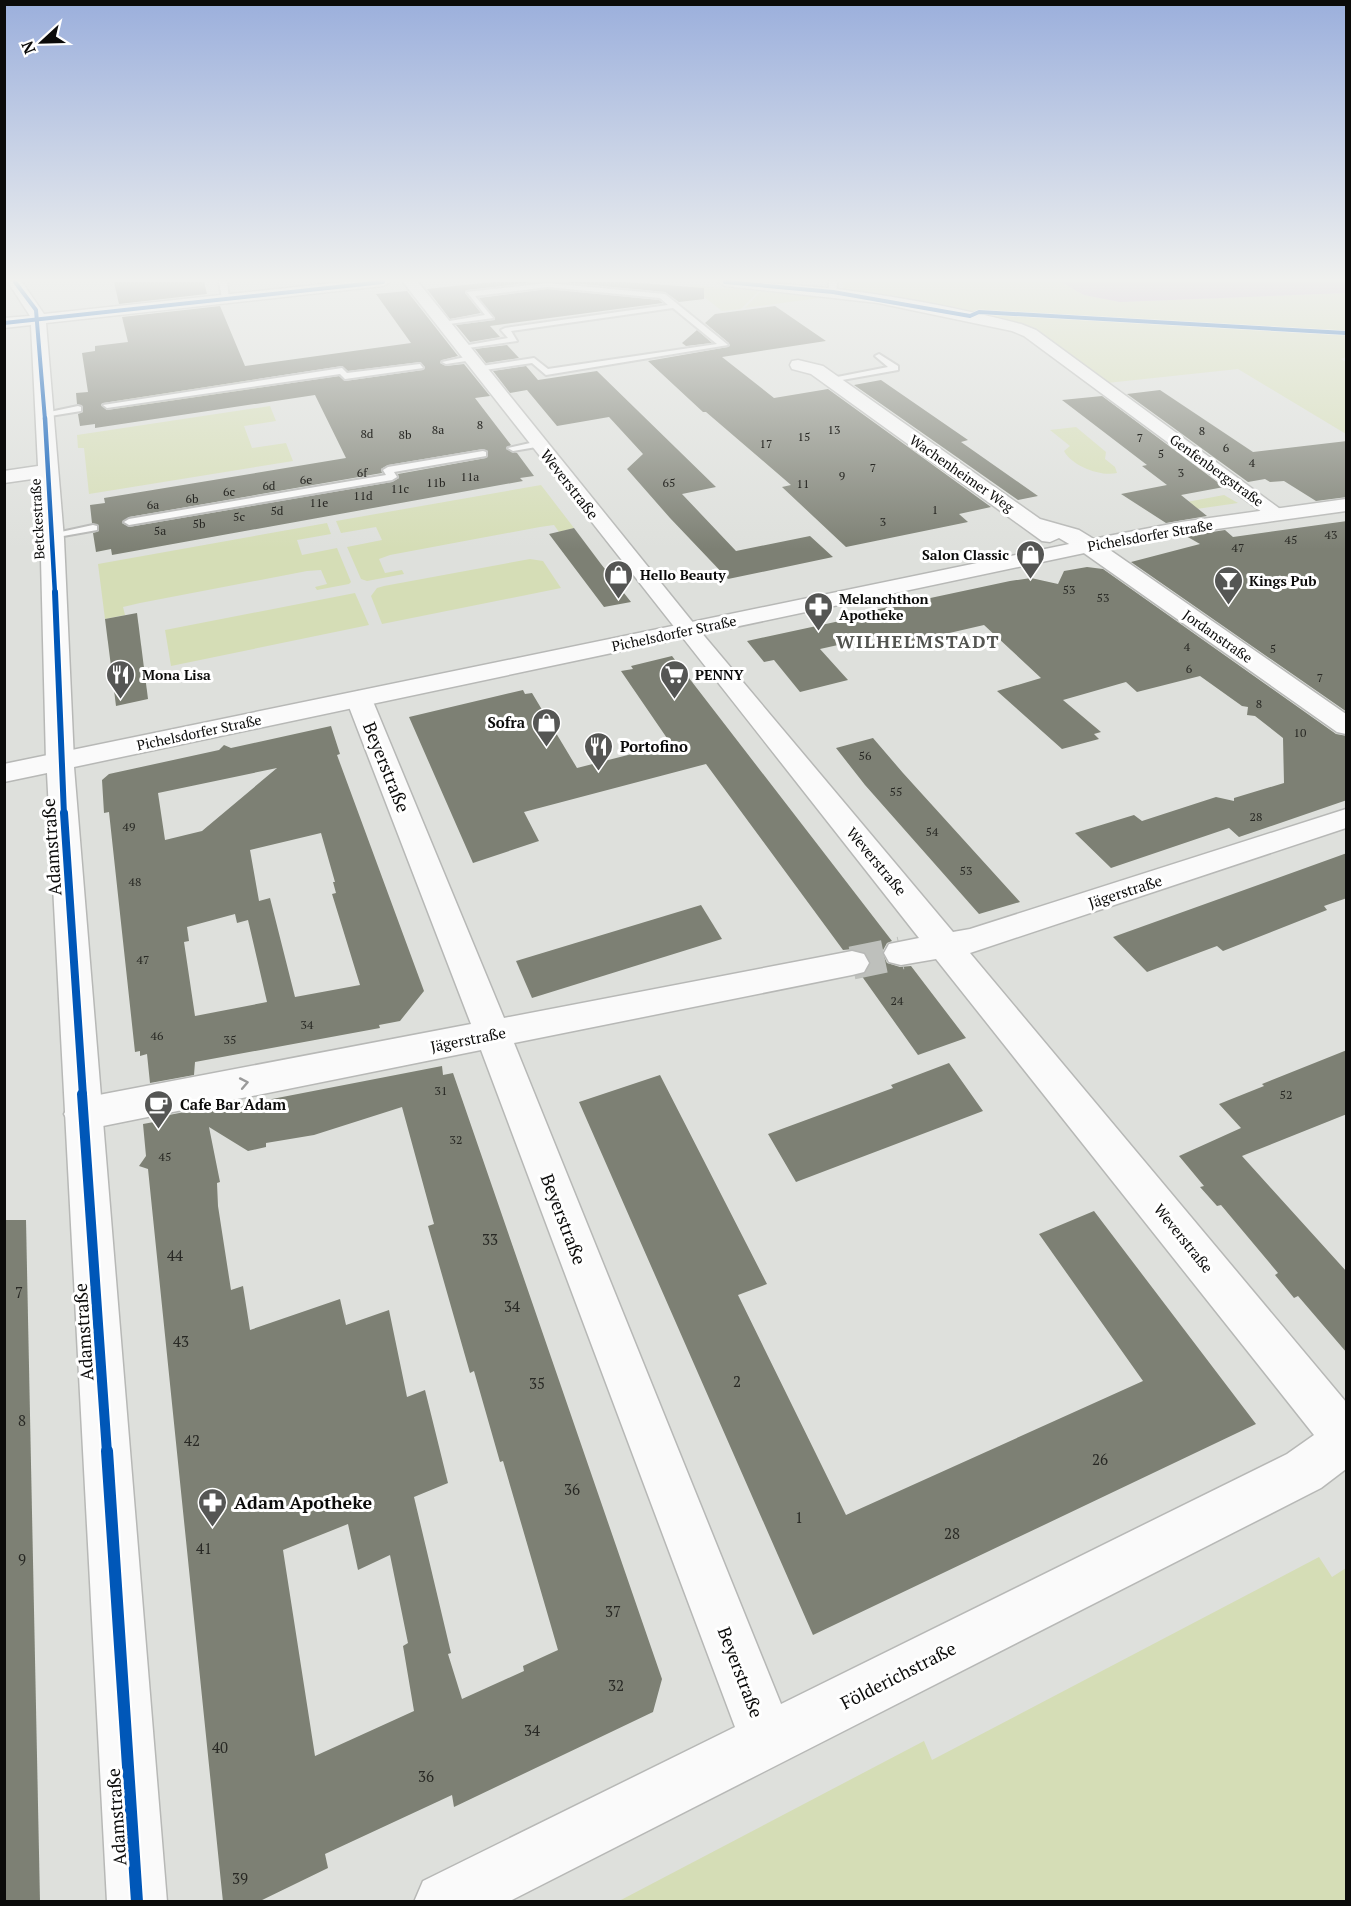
<svg xmlns="http://www.w3.org/2000/svg" width="1351" height="1906" font-family="'PT Serif',serif">
<style>
.green{fill:#d5ddb6}
.water{fill:#c8a7ca}
.building{fill:#7d8074;fill-rule:evenodd}
.lines{fill:none;stroke-linecap:round;stroke-linejoin:round}
.minor-tunnel{stroke:#bec0bc;stroke-width:33;stroke-dasharray:33 16;stroke-linecap:butt}
.service-casing{stroke:#b7b8b6;stroke-width:4}
.minor-casing{stroke:#b7b8b6;stroke-width:3}
.tertiary-casing{stroke:#b7b8b6;stroke-width:3}
.service{fill:#fafafa;fill-rule:evenodd}
.minor{fill:#fafafa;fill-rule:evenodd}
.tertiary{fill:#fafafa;fill-rule:evenodd}
.cycleway-far5-casing{stroke:#fff;stroke-width:5}
.cycleway-far4-casing{stroke:#fff;stroke-width:7}
.cycleway-far3-casing{stroke:#fff;stroke-width:9}
.cycleway-far2-casing{stroke:#fff;stroke-width:11}
.cycleway-far1-casing{stroke:#fff;stroke-width:14}
.cycleway-casing{stroke:#fff;stroke-width:16}
.cycleway-far5{stroke:#0057b8;stroke-width:4}
.cycleway-far4{stroke:#0057b8;stroke-width:4.5}
.cycleway-far3{stroke:#0057b8;stroke-width:6}
.cycleway-far2{stroke:#0057b8;stroke-width:8}
.cycleway-far1{stroke:#0057b8;stroke-width:10}
.cycleway{stroke:#0057b8;stroke-width:12}
.oneway{stroke:#9a9a9a}
.labels{text-anchor:middle;dominant-baseline:central;stroke-width:6;stroke-linejoin:round;paint-order:stroke}
.number-label{font-size:12px;fill:#282824}
.far-street-label{font-size:14px;fill:#0b0b0a;stroke:#fff}
.far-poi-label{font-size:14px;font-weight:bold;fill:#0b0b0a;stroke:#fff;text-anchor:start}
.street-label{font-size:15px;fill:#0b0b0a;stroke:#fff}
.poi-label{font-size:15px;font-weight:bold;fill:#0b0b0a;stroke:#fff;text-anchor:start}
.near-number-label{font-size:15px;fill:#282824}
.far-district-label{font-size:18px;font-weight:bold;letter-spacing:1.5px;fill:#535450;stroke:#fff}
.near-street-label{font-size:18px;fill:#0b0b0a;stroke:#fff}
.near-poi-label{font-size:18px;font-weight:bold;fill:#0b0b0a;stroke:#fff;text-anchor:start}
</style>
<rect width="100%" height="100%" fill="#dee0dc"/>
<g class="green">
<path d="M843 282H1061L1084 295 1120 302 1346 293V357L1341 359 1346 362V434L1238 369 1107 383C1072 357 1040 330 999 317L843 291Z"/>
<polygon points="689,285 759,291 741,309 722,311"/>
<polygon points="761,291 817,296 819,298 745,308"/>
<polygon points="258,376 263,389 115,411 113,397"/>
<polygon points="270,406 276,421 244,426 252,448 286,443 293,461 89,494 84,448 78,448 77,435"/>
<path d="M1076 427 1106 452 1105 459 1115 467 1117 473C1101 477 1072 466 1064 451L1070 446 1050 430Z"/>
<polygon points="541,485 574,528 559,532 554,525 540,527 390,555 379,559 385,573 402,570 404,574 367,581 361,579 347,547 382,540 376,527 341,533 336,521"/>
<polygon points="1224,495 1238,503 1169,513 1160,507"/>
<polygon points="327,523 331,534 297,540 302,555 337,548 351,582 349,584 317,590 315,587 327,584 321,570 307,571 140,603 123,607 125,615 105,619 98,564"/>
<polygon points="530,559 543,561 561,588 382,624 371,596 377,588 384,586"/>
<polygon points="355,593 369,625 171,666 165,630"/>
<polygon points="1319,1557 1332,1577 1346,1568 1346,1901 619,1901 924,1741 932,1760"/>
</g>
<polygon class="water" points="1061,282 1346,282 1346,293 1120,302 1084,295"/>
<g class="building">
<polygon points="114,282 204,282 207,294 119,304"/>
<polygon points="492,282 535,282 467,290 465,293 481,313 450,319 427,289"/>
<polygon points="561,282 626,282 704,288 704,299 679,302 665,292"/>
<polygon points="547,289 659,300 663,303 490,326 500,337 470,342 456,325 495,320 479,298"/>
<path d="M407 291 458 356 442 360 440 363 446 366 464 364 490 396 475 398 511 445 506 449 517 453 534 476 520 478 523 481 112 555 111 549 96 552 93 533 99 531V526L92 523 90 505 105 503 104 498 346 458 315 395 95 428V424L80 426 78 414 83 412V407L77 404 76 393 88 392 82 353 95 351V346L128 342 122 317 220 306 245 366 411 343 376 294ZM420 362 425 367 423 370 345 381 339 376 107 410 101 405 103 403 342 366 348 371ZM483 449 488 451 486 458 398 474 399 478 392 482 129 527 122 523 129 517 382 473 381 469 388 465Z"/>
<polygon points="775,306 826,341 722,357 774,398 828,389 991,507 959,514 968,522 846,547 782,487 791,485 706,412 703,412 648,361 728,347 729,343 705,323 715,314"/>
<polygon points="697,330 712,343 686,346 682,343"/>
<polygon points="507,345 519,358 486,363 475,349"/>
<polygon points="526,366 538,380 597,371 716,487 682,494 736,551 810,536 833,557 728,579 670,518 627,469 643,454 609,417 557,426 527,390 510,393 493,371"/>
<polygon points="881,380 968,440 961,442 1038,496 1018,500 854,385"/>
<polygon points="1160,390 1253,452 1347,441 1347,497 1316,501 1284,481 1270,482 1265,479 1248,482 1127,394"/>
<polygon points="1102,396 1224,487 1181,495 1207,516 1166,523 1121,494 1167,485 1142,466 1147,465 1062,400"/>
<polygon points="1347,521 1347,712 1131,562 1200,544 1186,536 1225,530 1233,537"/>
<polygon points="574,528 601,564 631,602 604,607 549,534"/>
<polygon points="1087,567 1103,569 1336,734 1347,736 1347,800 1239,837 1229,828 1111,868 1075,833 1134,815 1142,821 1216,797 1234,801 1234,798 1284,783 1283,738 1255,716 1247,715 1248,707 1242,706 1200,676 1137,692 1126,682 1063,700 1101,732 1094,734 1099,739 1062,749 997,691 1041,678 984,625 893,646 883,635 820,649 848,680 800,692 774,660 764,662 747,641 849,619 846,616 1010,581 1031,578 1058,584 1064,571"/>
<polygon points="137,613 148,699 116,706 105,619"/>
<polygon points="672,656 892,941 887,943 882,952 887,963 900,967 911,966 966,1038 918,1055 861,975 866,973 871,964 866,953 853,949 843,950 706,764 524,812 539,841 473,863 409,717 523,690 525,694 532,693 577,768 671,744 621,671 633,669 631,666"/>
<path d="M331 726 340 754 337 755 424 991 400 1021 379 1025 380 1028 195 1062 194 1075 150 1083 147 1054 140 1056V1051L135 1052 109 812 104 813 102 780 109 774 219 750 224 745 231 748ZM277 768 202 831 165 840 158 793ZM321 833 335 882H333L336 893 332 894 360 985 295 997 270 898 259 901 250 850ZM235 914 237 923 248 920 267 1002 195 1016 184 942 189 941 187 927Z"/>
<polygon points="873,738 903,773 1020,902 979,914 865,785 836,748"/>
<polygon points="1347,853 1347,898 1324,906 1327,910 1223,951 1217,946 1147,972 1113,937"/>
<polygon points="701,905 722,939 532,998 516,961"/>
<polygon points="1347,1050 1347,1114 1242,1156 1347,1272 1347,1353 1298,1296 1294,1298 1275,1275 1278,1273 1221,1205 1217,1206 1200,1187 1204,1186 1179,1156 1241,1128 1219,1104 1264,1086 1262,1084"/>
<polygon points="949,1063 983,1111 796,1182 768,1134 893,1088 891,1085"/>
<path d="M442 1066 443 1075 453 1073 662 1679 653 1712 454 1807 452 1795 325 1854 328 1868 258 1902H223L148 1169 139 1166 146 1156 143 1124 154 1122 153 1118 190 1111 221 1106 225 1108ZM402 1107 434 1224 428 1226 470 1373 474 1371 500 1462 503 1461 558 1650 523 1666 524 1671 462 1699 448 1654 451 1653 414 1497 448 1483 425 1390 407 1397 389 1310 346 1325 340 1299 250 1330 243 1286 231 1290 218 1206 217 1183 220 1182 209 1127 248 1151 266 1147V1143L314 1135ZM348 1524 358 1570 390 1555 408 1643 403 1646 414 1711 315 1756 283 1550Z"/>
<polygon points="660,1075 767,1284 738,1295 846,1515 1143,1381 1039,1234 1094,1211 1256,1424 813,1635 579,1102"/>
<polygon points="4,1220 26,1220 40,1902 4,1902"/>
</g>
<g class="lines">
<polyline class="minor-tunnel" points="852,963 901,953"/>
<defs>
<g id="service">
<polygon points="219,282 227,282 229,300 222,298"/>
<polygon points="829,282 837,282 836,294 829,292"/>
<polygon points="547,283 665,294 728,345 546,375 532,363 478,371 475,367 534,358 548,369 717,344 673,308 511,331 517,341 461,349 457,347 508,338 501,330 505,328 668,305 660,298 547,287 475,296 493,318 442,325 438,323 485,315 467,292"/>
<polygon points="879,354 898,366 898,370 831,382 827,379 888,367 875,356"/>
<polygon points="470,356 473,360 446,364 442,362"/>
<polygon points="420,364 423,368 345,379 340,374 107,408 103,405 342,368 347,373"/>
<polygon points="78,406 81,407 81,411 44,417 40,414"/>
<polygon points="539,441 542,442 542,446 513,451 508,448"/>
<polygon points="483,451 486,452 486,456 394,472 397,477 392,480 129,525 124,522 129,519 386,475 383,470 388,467"/>
<polygon points="93,525 97,526 97,530 52,538 47,535"/>
</g>
<g id="minor">
<polygon points="8,282 22,282 44,314 343,282 390,282 383,286 46,323 64,539 74,761 70,767 60,769 50,767 46,761 39,478 4,483 4,471 38,466 31,325 4,328 4,318 30,316"/>
<polygon points="403,282 418,282 695,625 953,932 970,929 1346,809 1346,828 970,953 1346,1402 1346,1469 1321,1488 508,1902 414,1902 423,1881 735,1727 481,1050 83,1130 70,1125 64,1114 70,1103 83,1098 471,1024 346,699 350,694 359,691 368,694 372,699 504,1018 852,951 864,954 869,963 864,972 852,975 514,1043 781,1704 1287,1454 1314,1435 936,959 901,965 889,962 884,953 889,944 919,938"/>
<path d="M718 282C820 282 923 299 1021 324L1036 330 1287 514 1284 518H1270L1024 336 1012 331 878 303 725 286Z"/>
<polygon points="798,360 823,366 1040,519 1079,530 1097,541 1346,714 1346,734 1337,732 1081,551 1059,538 1050,542 1042,541 811,374 792,369 790,365 792,361"/>
</g>
<polygon id="tertiary" points="1346,499 1346,511 1181,534 1108,548 74,767 167,1902 107,1902 47,773 4,782 4,764 1108,536 1181,522"/>
</defs>
<use href="#service" class="service-casing"/>
<use href="#minor" class="minor-casing"/>
<use href="#tertiary" class="tertiary-casing"/>
<use href="#service" class="service"/>
<use href="#minor" class="minor"/>
<use href="#tertiary" class="tertiary"/>
<defs>
<g id="cycleway-far5">
<polyline points="15,282 36,310 45,420"/>
<polyline points="725,282 833,292 970,316 979,312 1346,333"/>
<polyline points="4,323 383,282"/>
</g>
<polyline id="cycleway-far4" points="45,418 55,594"/>
<polyline id="cycleway-far3" points="55,592 64,815"/>
<polyline id="cycleway-far2" points="64,813 83,1096"/>
<polyline id="cycleway-far1" points="82,1094 107,1453"/>
<polyline id="cycleway" points="107,1451 137,1902"/>
</defs>
<use href="#cycleway-far5" class="cycleway-far5-casing"/>
<use href="#cycleway-far4" class="cycleway-far4-casing"/>
<use href="#cycleway-far3" class="cycleway-far3-casing"/>
<use href="#cycleway-far2" class="cycleway-far2-casing"/>
<use href="#cycleway-far1" class="cycleway-far1-casing"/>
<use href="#cycleway" class="cycleway-casing"/>
<use href="#cycleway-far5" class="cycleway-far5"/>
<use href="#cycleway-far4" class="cycleway-far4"/>
<use href="#cycleway-far3" class="cycleway-far3"/>
<use href="#cycleway-far2" class="cycleway-far2"/>
<use href="#cycleway-far1" class="cycleway-far1"/>
<use href="#cycleway" class="cycleway"/>
</g>
<defs><path id="oneway-chevron" d="M-2-3.5L2.5 0L-2 3.5" fill="none" stroke-width="1.6" stroke-linecap="round" stroke-linejoin="round" transform="scale(1.5)"/></defs>
<use class="oneway" href="#oneway-chevron" transform="translate(244 1083) rotate(-11)"/>
<linearGradient id="sky" x2="0" y2="1"><stop stop-color="#9bafdc"/><stop offset="0.51" stop-color="#f0f1ef"/><stop offset="1" stop-color="#f0f1ef" stop-opacity="0"/></linearGradient>
<rect width="1351" height="549" fill="url(#sky)"/>
<defs>
<symbol id="shop-pin" viewBox="-11 -11 22 30"><path d="M0 17L-7.5 6A9.5 9.5 0 1 1 7.5 6Z" fill="#555654" stroke="#fff"/><path d="M-5-2.5h2.3a2.7 3.5 0 0 1 5.4 0H5L5.5 6h-11ZM-1.5-2.5h3a1.5 2.3 0 0 0-3 0Z" fill="#fff"/></symbol>
<symbol id="bar-pin" viewBox="-11 -11 22 30"><path d="M0 17L-7.5 6A9.5 9.5 0 1 1 7.5 6Z" fill="#555654" stroke="#fff"/><path d="M-6-5H6L.8 .8V4.5H3.5V6h-7V4.5H-.8V.8Z" fill="#fff"/></symbol>
<symbol id="pharmacy-pin" viewBox="-11 -11 22 30"><path d="M0 17L-7.5 6A9.5 9.5 0 1 1 7.5 6Z" fill="#555654" stroke="#fff"/><path d="M-2-6h4v4h4v4h-4v4h-4v-4h-4v-4h4Z" fill="#fff"/></symbol>
<symbol id="restaurant-pin" viewBox="-11 -11 22 30"><path d="M0 17L-7.5 6A9.5 9.5 0 1 1 7.5 6Z" fill="#555654" stroke="#fff"/><path d="M-5-6h1v4h1v-4h1v4h1v-4h1v5L-1.5 .5V6h-2V.5L-5-1ZM5-6V6H3V1.5H1.5Q1.5-4 5-6Z" fill="#fff"/></symbol>
<symbol id="supermarket-pin" viewBox="-11 -11 22 30"><path d="M0 17L-7.5 6A9.5 9.5 0 1 1 7.5 6Z" fill="#555654" stroke="#fff"/><path d="M-6-5.5h2.5l.6 2H6L4.5 2H-2.5L-4.4-4H-6ZM-1.5 3.2a1.3 1.3 0 1 0 .1 0ZM3 3.2a1.3 1.3 0 1 0 .1 0Z" fill="#fff"/></symbol>
<symbol id="cafe-pin" viewBox="-11 -11 22 30"><path d="M0 17L-7.5 6A9.5 9.5 0 1 1 7.5 6Z" fill="#555654" stroke="#fff"/><path d="M-5.5-4.5H6V0H3Q3 3.5 0 3.5H-2.5Q-5.5 3.5-5.5 0ZM3-3.2v2h1.7v-2ZM-6 4.5H4V6H-6Z" fill="#fff"/></symbol>
</defs>
<g fill-rule="evenodd">
<use href="#shop-pin" x="1014" y="538" width="33" height="45"/>
<use href="#shop-pin" x="602" y="558" width="33" height="45"/>
<use href="#bar-pin" x="1212" y="564" width="33" height="45"/>
<use href="#pharmacy-pin" x="802" y="590" width="33" height="45"/>
<use href="#restaurant-pin" x="104" y="658" width="33" height="45"/>
<use href="#supermarket-pin" x="658" y="658" width="33" height="45"/>
<use href="#shop-pin" x="530" y="706" width="33" height="45"/>
<use href="#restaurant-pin" x="582" y="730" width="33" height="45"/>
<use href="#cafe-pin" x="142" y="1088" width="33" height="45"/>
<use href="#pharmacy-pin" x="196" y="1486" width="33" height="45"/>
</g>
<g class="labels">
<g class="number-label">
<text x="480" y="424">8</text>
<text x="438" y="429">8a</text>
<text x="834" y="429">13</text>
<text x="1202" y="430">8</text>
<text x="367" y="433">8d</text>
<text x="405" y="434">8b</text>
<text x="804" y="436">15</text>
<text x="1140" y="437">7</text>
<text x="766" y="443">17</text>
<text x="1226" y="447">6</text>
<text x="1161" y="453">5</text>
<text x="1252" y="462">4</text>
<text x="873" y="467">7</text>
<text x="362" y="472">6f</text>
<text x="1181" y="472">3</text>
<text x="842" y="475">9</text>
<text x="470" y="476">11a</text>
<text x="306" y="479">6e</text>
<text x="436" y="482">11b</text>
<text x="669" y="482">65</text>
<text x="803" y="483">11</text>
<text x="269" y="485">6d</text>
<text x="400" y="488">11c</text>
<text x="229" y="491">6c</text>
<text x="363" y="495">11d</text>
<text x="192" y="498">6b</text>
<text x="319" y="502">11e</text>
<text x="153" y="504">6a</text>
<text x="935" y="509">1</text>
<text x="277" y="510">5d</text>
<text x="239" y="516">5c</text>
<text x="883" y="521">3</text>
<text x="199" y="523">5b</text>
<text x="160" y="530">5a</text>
<text x="1331" y="534">43</text>
<text x="1291" y="539">45</text>
<text x="1238" y="547">47</text>
<text x="1069" y="589">53</text>
<text x="1103" y="597">53</text>
<text x="1187" y="646">4</text>
<text x="1273" y="648">5</text>
<text x="1189" y="668">6</text>
<text x="1320" y="677">7</text>
<text x="1259" y="703">8</text>
<text x="1300" y="732">10</text>
<text x="865" y="755">56</text>
<text x="896" y="791">55</text>
<text x="1256" y="816">28</text>
<text x="129" y="826">49</text>
<text x="932" y="831">54</text>
<text x="966" y="870">53</text>
<text x="135" y="881">48</text>
<text x="143" y="959">47</text>
<text x="897" y="1000">24</text>
<text x="307" y="1024">34</text>
<text x="157" y="1035">46</text>
<text x="230" y="1039">35</text>
<text x="441" y="1090">31</text>
<text x="1286" y="1094">52</text>
<text x="456" y="1139">32</text>
<text x="165" y="1156">45</text>
</g>
<g class="far-street-label">
<text transform="translate(1217 470) rotate(36)">Genfenbergstraße</text>
<text transform="translate(962 473) rotate(35)">Wachenheimer Weg</text>
<text transform="translate(37 519) rotate(-93)">Betckestraße</text>
<text transform="translate(1150 535) rotate(-10)">Pichelsdorfer Straße</text>
<text transform="translate(674 633) rotate(-12)">Pichelsdorfer Straße</text>
<text transform="translate(1218 636) rotate(35)">Jordanstraße</text>
<text transform="translate(199 732) rotate(-12)">Pichelsdorfer Straße</text>
</g>
<g class="far-poi-label">
<text x="1009" y="554" text-anchor="end">Salon Classic</text>
<text x="640" y="574">Hello Beauty</text>
<text x="1249" y="580">Kings Pub</text>
<text x="839" y="598">Melanchthon<tspan x="839" dy="16">Apotheke</tspan></text>
<text x="142" y="674">Mona Lisa</text>
<text x="695" y="674">PENNY</text>
</g>
<g class="street-label">
<text transform="translate(570 484) rotate(52)">Weverstraße</text>
<text transform="translate(877 861) rotate(50)">Weverstraße</text>
<text transform="translate(1125 891) rotate(-18)">Jägerstraße</text>
<text transform="translate(468 1039) rotate(-11)">Jägerstraße</text>
<text transform="translate(1184 1238) rotate(51)">Weverstraße</text>
</g>
<g class="poi-label">
<text x="525" y="722" text-anchor="end">Sofra</text>
<text x="620" y="746">Portofino</text>
<text x="180" y="1104">Cafe Bar Adam</text>
</g>
<g class="near-number-label">
<text x="490" y="1239">33</text>
<text x="175" y="1255">44</text>
<text x="19" y="1292">7</text>
<text x="512" y="1306">34</text>
<text x="181" y="1341">43</text>
<text x="737" y="1381">2</text>
<text x="537" y="1383">35</text>
<text x="22" y="1420">8</text>
<text x="192" y="1440">42</text>
<text x="1100" y="1459">26</text>
<text x="572" y="1489">36</text>
<text x="799" y="1517">1</text>
<text x="952" y="1533">28</text>
<text x="204" y="1548">41</text>
<text x="22" y="1559">9</text>
<text x="613" y="1611">37</text>
<text x="616" y="1685">32</text>
<text x="532" y="1730">34</text>
<text x="220" y="1747">40</text>
<text x="426" y="1776">36</text>
<text x="240" y="1878">39</text>
</g>
<g class="far-district-label">
<text x="918" y="641">WILHELMSTADT</text>
</g>
<g class="near-street-label">
<text transform="translate(387 767) rotate(68)">Beyerstraße</text>
<text transform="translate(51 847) rotate(-94)">Adamstraße</text>
<text transform="translate(564 1219) rotate(69)">Beyerstraße</text>
<text transform="translate(83 1332) rotate(-94)">Adamstraße</text>
<text transform="translate(741 1672) rotate(69)">Beyerstraße</text>
<text transform="translate(898 1675) rotate(-27)">Földerichstraße</text>
<text transform="translate(116 1817) rotate(-94)">Adamstraße</text>
</g>
<g class="near-poi-label">
<text x="234" y="1502">Adam Apotheke</text>
</g>
</g>
<rect width="1351" height="1906" fill="none" stroke="#0b0b0a" stroke-width="12"/>
<g transform="translate(42 42) rotate(248)" stroke="#ffffff" stroke-width="4.5" paint-order="stroke">
<path d="M0-4.5L10 22L0 15L-10 22Z" fill="#0b0b0a"/>
<text y="-9" font-size="16" font-weight="bold" text-anchor="middle" fill="#0b0b0a">N</text>
</g>
</svg>
